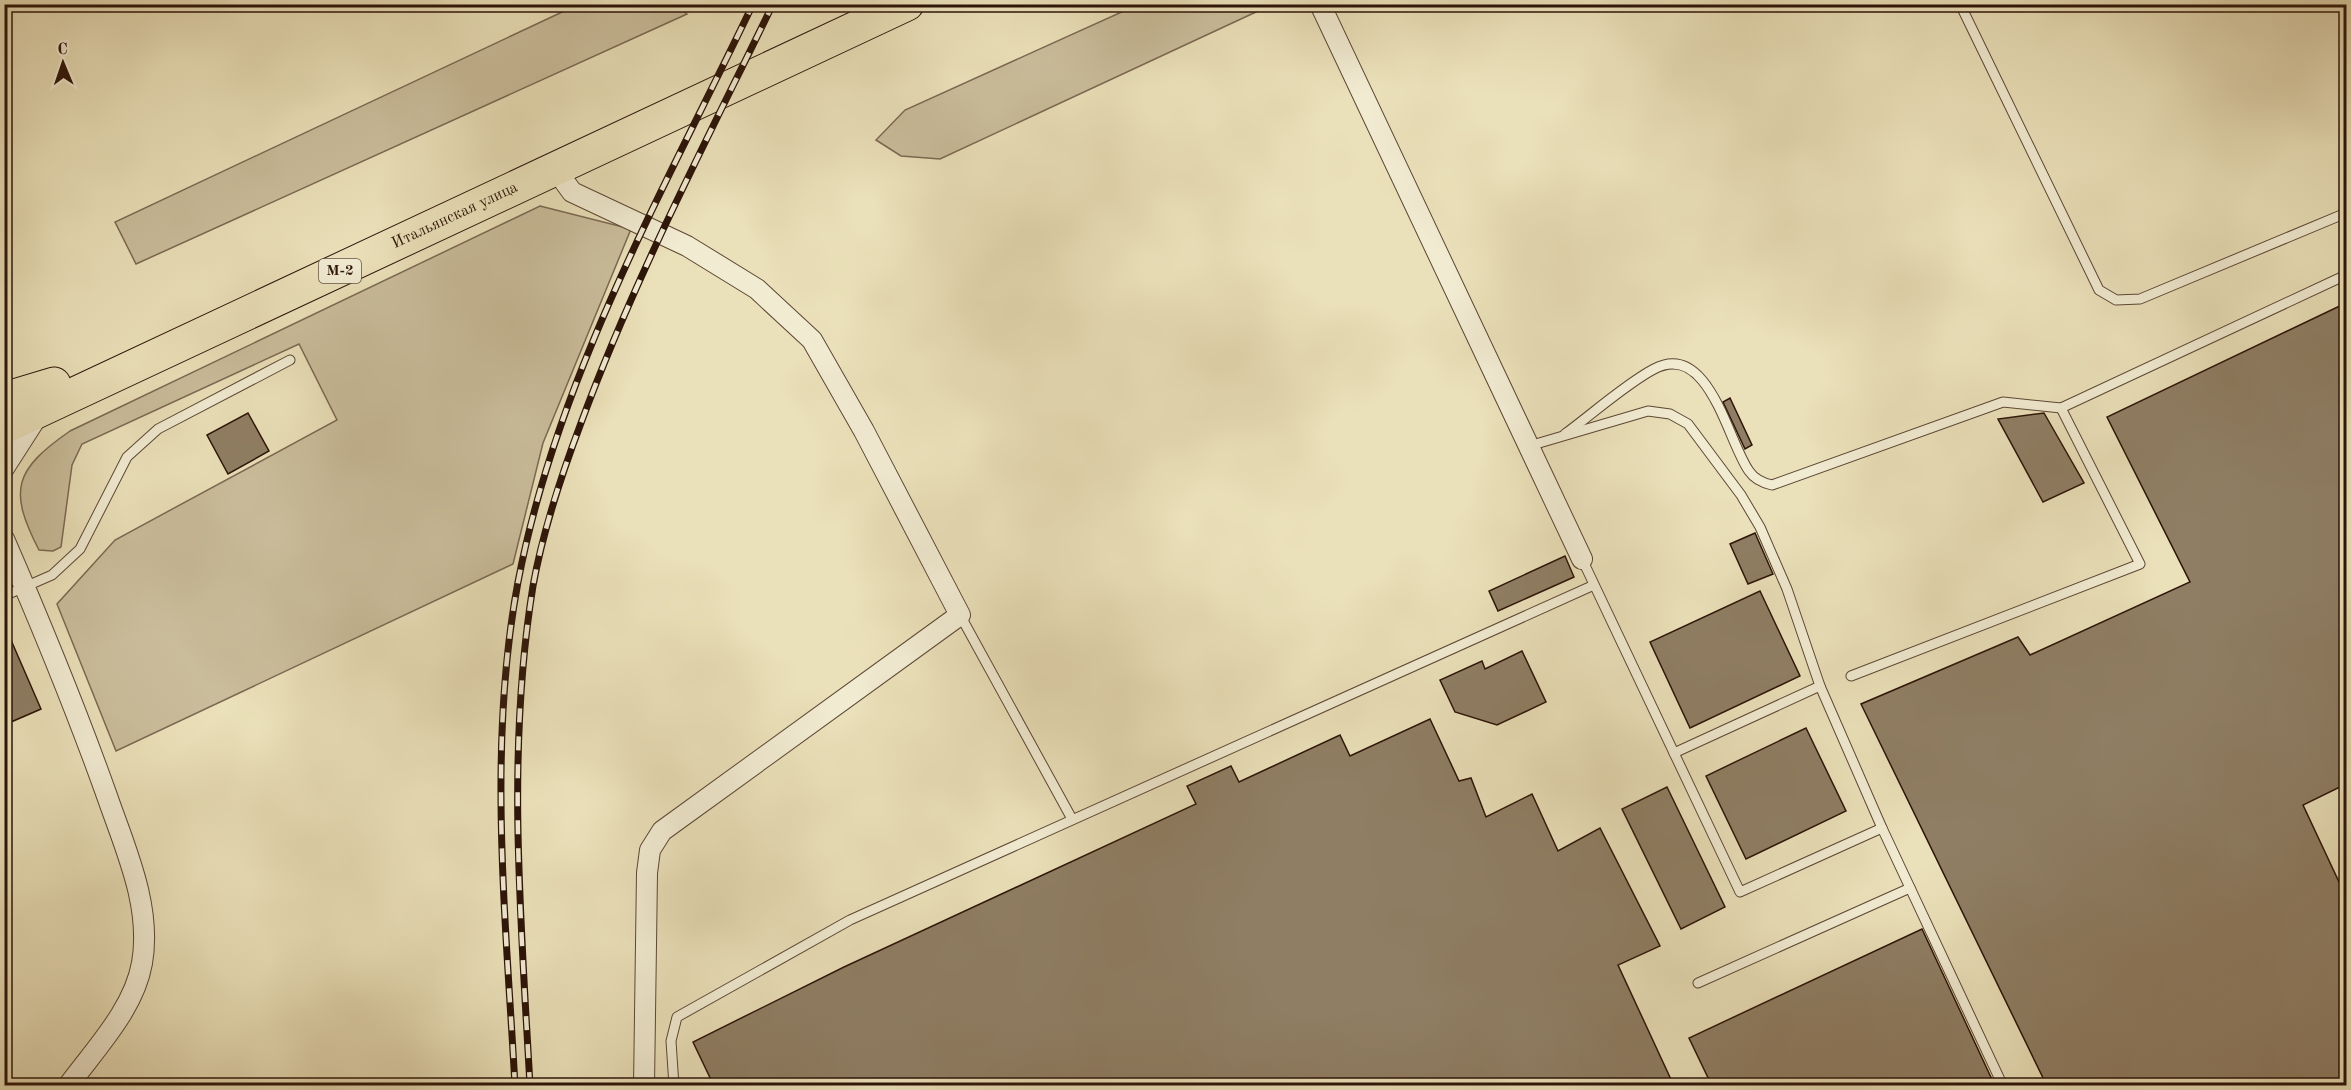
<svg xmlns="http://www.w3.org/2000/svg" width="2351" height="1090" font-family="'Old Standard TT',serif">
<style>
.green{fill:#cabd9b;stroke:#7b6852;stroke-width:1.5}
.building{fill:#8f7e64;stroke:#2c1408;stroke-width:1.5}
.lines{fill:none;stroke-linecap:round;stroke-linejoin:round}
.lane-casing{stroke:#5c4734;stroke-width:11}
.street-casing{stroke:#5c4734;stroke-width:22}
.highway-casing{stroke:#2c1408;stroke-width:35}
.lane{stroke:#f1ebd2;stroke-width:9}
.street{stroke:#f1ebd2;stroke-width:20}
.highway{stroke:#eae0b9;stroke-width:33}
.rail-casing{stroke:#2c1408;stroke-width:7}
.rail{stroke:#f1ebd2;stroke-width:4.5;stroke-dasharray:14;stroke-linecap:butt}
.labels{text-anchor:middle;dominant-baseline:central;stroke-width:4.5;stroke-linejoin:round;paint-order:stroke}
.shield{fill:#f1ebd2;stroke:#675445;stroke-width:1.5}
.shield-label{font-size:15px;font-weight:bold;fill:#2c1408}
.street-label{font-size:16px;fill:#2c1408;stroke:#f1ebd2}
</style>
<rect width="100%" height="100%" fill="#eae0b9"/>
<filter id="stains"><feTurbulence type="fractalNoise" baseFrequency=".00333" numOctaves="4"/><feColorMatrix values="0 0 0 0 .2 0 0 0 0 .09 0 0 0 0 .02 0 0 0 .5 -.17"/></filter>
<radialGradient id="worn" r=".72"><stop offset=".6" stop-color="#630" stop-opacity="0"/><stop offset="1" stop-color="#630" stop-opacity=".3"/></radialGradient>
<g class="green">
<polygon points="577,5 675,5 687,14 136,264 115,222"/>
<polygon points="1137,5 1271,5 940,159 901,156 876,140 905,110"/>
<path d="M540 206 631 229 543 443 513 564 116 751 57 604 115 540 337 420 299 344 82 444 72 465 61 547 53 551 39 550C8 490 14 470 70 431Z"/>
</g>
<g class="building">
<polygon points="2346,303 2346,784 2303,805 2346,897 2346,1086 2047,1086 1861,704 2018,637 2030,655 2190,582 2107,417"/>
<polygon points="1730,398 1752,445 1745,449 1723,402"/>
<polygon points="248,413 269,451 228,474 207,435"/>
<polygon points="2044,413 2084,483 2043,502 1998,419"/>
<polygon points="1755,533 1773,574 1748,584 1730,544"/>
<polygon points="1565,556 1574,577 1498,611 1489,591"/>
<polygon points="1760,591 1800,676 1690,728 1650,642"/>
<polygon points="4,624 41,709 4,725"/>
<polygon points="1522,651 1546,702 1497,725 1455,712 1440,680 1482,661 1485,669"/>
<polygon points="1430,719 1459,781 1471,778 1486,817 1532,794 1558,851 1600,828 1660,946 1618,965 1674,1086 714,1086 693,1042 844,967 1196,804 1187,786 1231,766 1239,782 1340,735 1350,756"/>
<polygon points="1806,728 1846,811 1746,859 1706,776"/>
<polygon points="1667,787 1725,907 1681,929 1622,809"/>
<polygon points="1922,929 1995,1086 1712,1086 1689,1038"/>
</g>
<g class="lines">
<defs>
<g id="lane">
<polyline points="1960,4 2099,290 2116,300 2140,299 2346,213"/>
<path d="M1565 434C1591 415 1627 383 1654 369 1709 340 1728 442 1749 471 1755 480 1763 483 1772 485L2003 402 2061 408 2346 275"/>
<polyline points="1529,446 1648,411 1670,414 1688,424 1741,495 1760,527 1787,589 1820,686 1882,828"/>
<polyline points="1582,559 1740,892 1882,828 2003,1086"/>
<polyline points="4,596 52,575 80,549 127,457 158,429 290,360"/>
<polyline points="960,615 1072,819"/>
<polyline points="1851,676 2140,564 2061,408"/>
<polyline points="1674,753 1820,686"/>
<polyline points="1698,983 1910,888"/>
<polyline points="674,1086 671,1041 677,1017 850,920 1594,585"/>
</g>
<g id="street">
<polyline points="1320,4 1582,559"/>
<polyline points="556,170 572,192 687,246 757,289 812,340 864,431 960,615 662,831 650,850 647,873 644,1086"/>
<polyline points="4,468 38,415"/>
<path d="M4 539C41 624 76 709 107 796 125 848 152 906 142 963 134 1009 96 1048 68 1086"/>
</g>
<g id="highway">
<polyline points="4,399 54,384"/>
<path id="s1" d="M4 427 907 4"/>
</g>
</defs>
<use href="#lane" class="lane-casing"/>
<use href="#street" class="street-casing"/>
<use href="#highway" class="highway-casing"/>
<use href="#lane" class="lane"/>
<use href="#street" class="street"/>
<use href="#highway" class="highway"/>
<defs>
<g id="rail">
<path d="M515 1086C506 919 487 747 518 582 557 377 664 190 753 4"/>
<path d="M530 1086C521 919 506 752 533 586 543 530 561 476 581 423 634 279 706 142 773 4"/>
</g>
</defs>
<use href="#rail" class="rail-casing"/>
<use href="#rail" class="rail"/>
</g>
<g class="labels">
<rect class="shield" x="319" y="259" width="42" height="24" rx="4.5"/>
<g class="shield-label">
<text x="340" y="271">М-2</text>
</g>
<g class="street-label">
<text stroke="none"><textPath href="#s1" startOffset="498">Итальянская улица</textPath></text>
</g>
</g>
<rect width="2351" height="1090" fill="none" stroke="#eae0b9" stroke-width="24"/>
<rect x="6" y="6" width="2339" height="1078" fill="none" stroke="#2c1408" stroke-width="3"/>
<rect x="12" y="12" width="2327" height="1066" fill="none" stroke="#2c1408" stroke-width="1.5"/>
<g transform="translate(63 63) rotate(358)" stroke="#f1ebd2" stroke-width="4.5" paint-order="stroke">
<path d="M0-4.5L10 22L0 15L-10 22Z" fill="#2c1408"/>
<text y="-9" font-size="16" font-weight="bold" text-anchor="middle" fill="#2c1408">С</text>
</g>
<rect width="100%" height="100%" filter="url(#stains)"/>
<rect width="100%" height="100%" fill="url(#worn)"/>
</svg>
